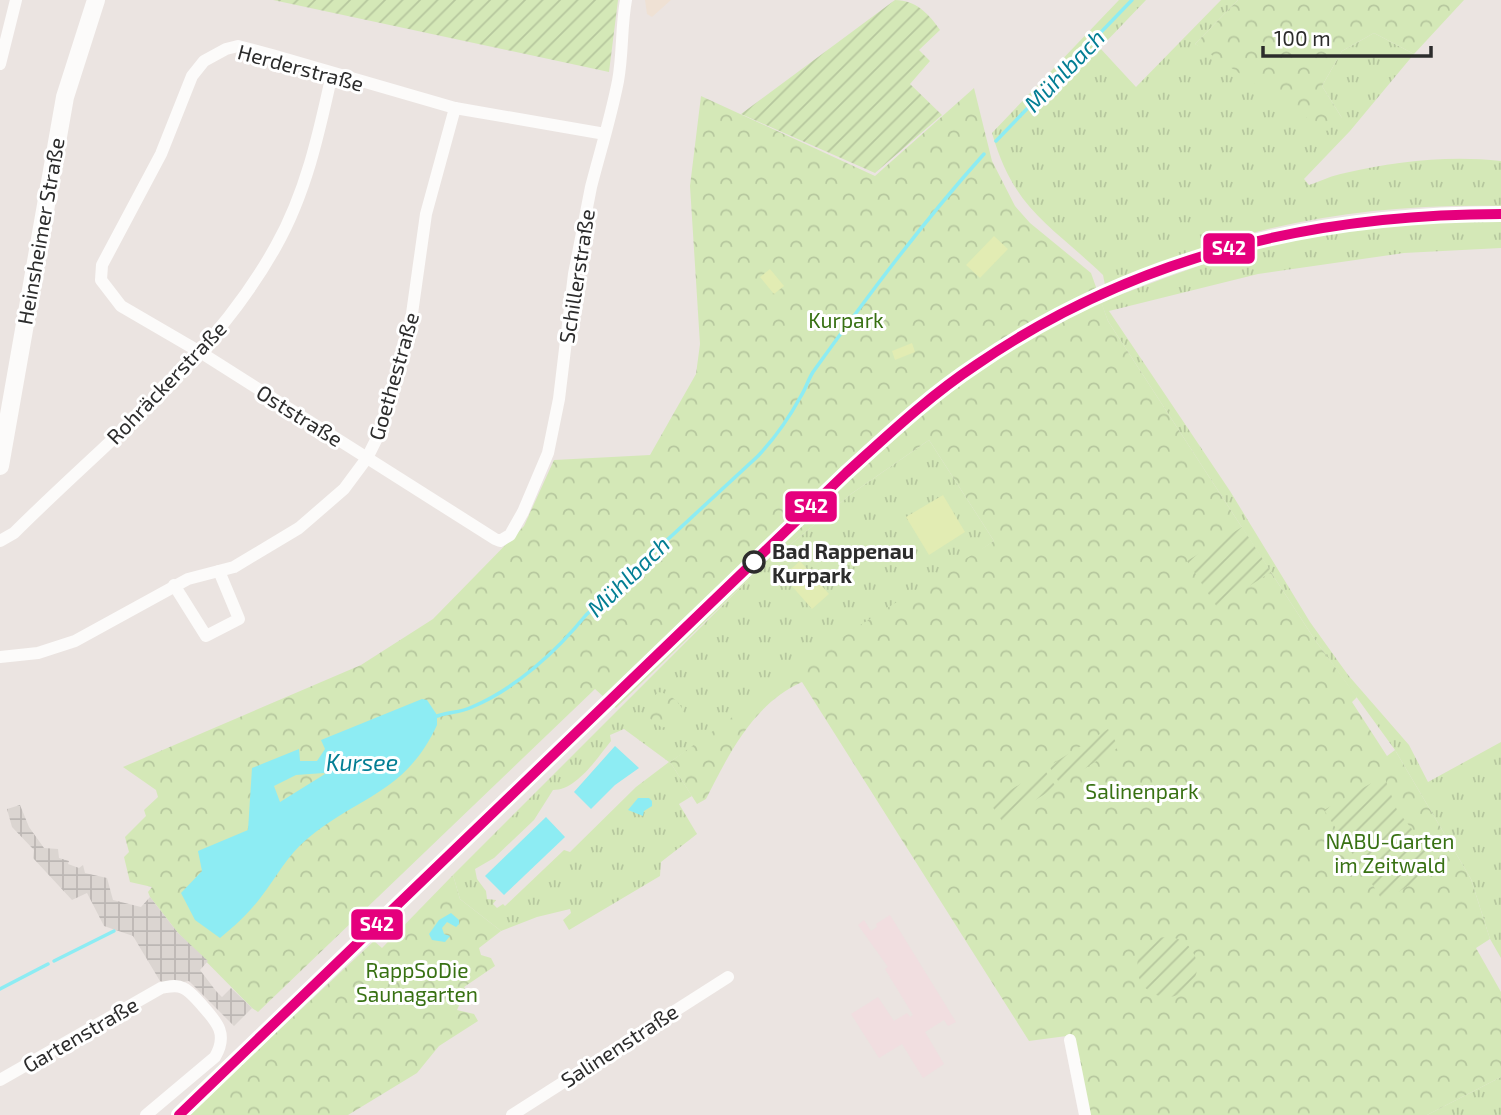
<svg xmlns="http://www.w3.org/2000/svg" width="1501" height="1115" font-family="'Exo 2',sans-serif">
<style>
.education{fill:#efe1d4}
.medical{fill:#f1dee0}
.grass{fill:url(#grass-tufts);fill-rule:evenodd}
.forest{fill:url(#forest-crowns)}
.garden{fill:url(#garden-furrows)}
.pitch{fill:#e2ecb3}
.plaza{fill:url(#plaza-grid)}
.water{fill:#8decf3;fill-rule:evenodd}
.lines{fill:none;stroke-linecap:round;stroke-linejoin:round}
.stream{stroke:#8decf3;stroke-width:3.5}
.street{stroke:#fcfbfa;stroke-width:12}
.secondary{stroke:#fcfbfa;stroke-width:18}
.rail-1-casing{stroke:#fff;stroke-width:16}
.rail-1{stroke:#e5007d;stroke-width:10}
.stop-dot{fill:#fff;stroke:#2c2c2c;stroke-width:3.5}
.labels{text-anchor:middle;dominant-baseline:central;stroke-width:6;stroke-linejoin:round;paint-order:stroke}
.street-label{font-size:21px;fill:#2c2c2c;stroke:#fff}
.park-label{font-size:21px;fill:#387113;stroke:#fff}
.stop-label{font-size:21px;font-weight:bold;fill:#2c2c2c;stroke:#fff;text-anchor:start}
.water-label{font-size:23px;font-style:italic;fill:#037e94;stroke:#fff}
.line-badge{stroke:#fff;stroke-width:2.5}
.badge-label{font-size:19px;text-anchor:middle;font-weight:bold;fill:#fff}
</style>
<defs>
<pattern id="grass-tufts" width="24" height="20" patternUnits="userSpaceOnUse" patternTransform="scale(1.75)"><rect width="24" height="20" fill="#d4e8b7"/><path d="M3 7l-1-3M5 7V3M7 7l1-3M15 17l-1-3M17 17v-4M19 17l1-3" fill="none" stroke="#b6c79e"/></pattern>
<pattern id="forest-crowns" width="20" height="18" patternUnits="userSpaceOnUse" patternTransform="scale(1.75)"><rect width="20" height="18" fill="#d4e8b7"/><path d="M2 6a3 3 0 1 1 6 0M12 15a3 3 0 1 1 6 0" fill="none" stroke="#b6c79e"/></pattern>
<pattern id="garden-furrows" width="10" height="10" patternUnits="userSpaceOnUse" patternTransform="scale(1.75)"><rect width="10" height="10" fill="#d4e8b7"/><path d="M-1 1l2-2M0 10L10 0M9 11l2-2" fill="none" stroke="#b6c79e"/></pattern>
<pattern id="plaza-grid" width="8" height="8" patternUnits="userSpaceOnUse" patternTransform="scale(1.75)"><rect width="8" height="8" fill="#dbd5d1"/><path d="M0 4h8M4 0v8" fill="none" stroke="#bcb7b4"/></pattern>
</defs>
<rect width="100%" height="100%" fill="#ebe4e1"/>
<polygon class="education" points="645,0 671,0 652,17 647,14"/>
<polygon class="medical" points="890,915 956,1022 948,1026 944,1020 925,1032 944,1064 923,1078 902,1044 879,1058 851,1014 878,997 894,1021 907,1013 910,1017 913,1015 885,969 888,967 858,925 864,920 871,931 877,927 876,924"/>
<g class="grass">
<path d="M1119 0H1146L1100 48 1136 87 1221 0H1238L1195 44 1342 118 1322 86 1342 51 1374 33 1414 54 1350 131 1304 179 1309 185C1321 181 1333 175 1345 173 1394 161 1451 155 1501 161V206C1406 204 1306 214 1216 244 1178 257 1142 272 1105 285L1103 275C1050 224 1014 210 992 133Z"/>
<path d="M1452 220 1501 221V248L1404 253 1258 274 1109 311 1230 491 1310 622 1348 675 1409 745 1428 782 1501 742V958L1490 939 1471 879 1395 750 1315 640 1108 321 1101 302C1166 278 1231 251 1299 238 1350 228 1401 223 1452 220Z"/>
<path d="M929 440 994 541 670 762 692 796 679 804 697 834 661 862 660 876 569 930 563 920 571 913 570 909 537 917 501 931 460 899 453 875 748 580 851 494ZM624 729 669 762 636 787 570 852 564 850 505 906 503 904 497 908 493 904 496 900 487 899 486 891 477 879 475 869 494 858 534 820 553 790C577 790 597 758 611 741L610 735Z"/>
<polygon points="1501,1077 1501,1115 1427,1115"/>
</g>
<g class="forest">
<polygon points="1238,0 1464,0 1414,54 1374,33 1342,51 1322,86 1342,118 1327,131 1195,44"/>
<path d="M974 88 992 161 1015 206 1030 223 1091 273 1108 321 1315 640 1357 697 1352 702 1387 756 1395 750 1471 879 1490 939 1476 948 1501 992V1077L1427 1115H1090L1074 1035 1029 1041 802 682C753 704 729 754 706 799L697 804 670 762 857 627 994 541 929 440 851 494 748 580 616 708 595 689 258 1012 252 1008 178 933 150 897 148 892 152 887 130 882 124 857 129 852 125 837 146 816 144 810 158 797 156 790 123 767 361 665 433 619 524 526 554 460 650 455 696 374 700 344 690 186 701 96 875 176Z"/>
<path d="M658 692C672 694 683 704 685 718L674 728 661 727 648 717V705Z"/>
<polygon points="453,875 460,899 501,931 479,948 481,955 491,958 495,966 464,987 466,990 457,1010 474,1014 478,1021 439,1046 417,1073 348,1115 188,1115 374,941 382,948"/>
</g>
<g class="garden">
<polygon points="273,0 618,0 609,72"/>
<path d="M895 0C916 0 929 14 940 30L919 50 930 61 910 84 942 115 875 173 741 114Z"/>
<polygon points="1242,527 1271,572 1217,607 1187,561"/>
<polygon points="1108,729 1119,747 1060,784 1049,766"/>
<polygon points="1044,769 1056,787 1002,821 990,803"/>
<polygon points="1384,776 1397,810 1418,837 1435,870 1383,901 1324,810"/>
<circle cx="1167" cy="967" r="30"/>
</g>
<g class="pitch">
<polygon points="994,236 1008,249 980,278 966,265"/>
<polygon points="770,269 784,286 774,294 760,277"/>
<polygon points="912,343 915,352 895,360 892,351"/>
<polygon points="943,495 965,532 929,555 906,517"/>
<polygon points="800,561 829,594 812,609 783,576"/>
</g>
<polygon class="plaza" points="20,805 29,827 44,848 58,849 59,858 69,861 68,864 79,868 83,865 85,873 107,878 113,900 141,907 150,897 178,933 208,961 200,970 216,991 222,997 231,988 252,1008 234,1026 189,981 168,984 160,981 133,936 104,926 87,893 72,900 33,858 34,850 12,827 7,809"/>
<g class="water">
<path d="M422 699 427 700 437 715V725C405 794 358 796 307 839 287 856 277 876 261 897 249 913 236 925 220 938L195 920 181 893 202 871 198 851 248 830 252 768 299 749 300 761H317L325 749 321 740ZM324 773 325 774 280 802 274 786 296 775Z"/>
<polygon points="615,746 639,768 615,785 591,809 574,792"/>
<polygon points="638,798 649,798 652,801 652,806 644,811 643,816 628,810"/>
<polygon points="546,817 565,837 504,895 485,876"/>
<polygon points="451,913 459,920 459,924 456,927 447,922 442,928 444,934 450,936 445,942 432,940 429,934 439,920"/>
</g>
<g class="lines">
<g class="stream">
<polyline points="996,141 1132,0"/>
<path d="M435 717C446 712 460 713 472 707 515 689 557 651 586 615L758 456C775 438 789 418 801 396 806 388 808 380 813 372 867 297 922 223 984 154"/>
<polyline points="54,961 114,931"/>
<polyline points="0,989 48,964"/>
</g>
<g class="street">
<polyline points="0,64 16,0"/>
<path d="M605 134 455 108 272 55 238 46 226 49 204 61 192 76 161 154 102 265 101 280 121 306 200 352 495 539 500 541 510 535 523 512 548 453 559 399 574 274 591 187C600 152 611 117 618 81 623 54 621 27 626 0"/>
<path d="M0 541 14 533C105 442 213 360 276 246 306 193 319 133 332 74"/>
<polyline points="174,585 206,636 239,619 219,571"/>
<polyline points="0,657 38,653 75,641 188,579 234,567 299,528 344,489 367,458 379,434 409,335 426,214 455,108"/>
<polyline points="1070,1040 1085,1115"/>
<path d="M0 1080 161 988C168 987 176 984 183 988 190 991 195 998 200 1003 216 1021 229 1033 215 1057L146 1115"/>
<polyline points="512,1115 728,977"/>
</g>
<polyline class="secondary" points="0,466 65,97 96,0"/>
<defs>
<path id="rail-1" d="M179 1115 846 473C888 435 929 396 976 365 1133 257 1312 214 1501 214"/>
</defs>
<use href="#rail-1" class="rail-1-casing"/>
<use href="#rail-1" class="rail-1"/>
</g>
<circle class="stop-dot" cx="754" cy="562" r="10"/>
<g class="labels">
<g class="street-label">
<text transform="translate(301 67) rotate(15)">Herderstraße</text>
<text transform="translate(40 231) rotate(-80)">Heinsheimer Straße</text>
<text transform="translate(576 276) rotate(-81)">Schillerstraße</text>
<text transform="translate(393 376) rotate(-74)">Goethestraße</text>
<text transform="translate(166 382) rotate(-46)">Rohräckerstraße</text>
<text transform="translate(300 415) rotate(32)">Oststraße</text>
<text transform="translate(80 1034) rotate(-30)">Gartenstraße</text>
<text transform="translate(619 1045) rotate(-33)">Salinenstraße</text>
</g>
<g class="park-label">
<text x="846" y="319">Kurpark</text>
<text x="1142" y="790">Salinenpark</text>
<text x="1390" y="840">NABU-Garten<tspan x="1390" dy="24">im Zeitwald</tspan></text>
<text x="417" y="969">RappSoDie<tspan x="417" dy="24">Saunagarten</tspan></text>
</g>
<g class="stop-label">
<text x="772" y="550">Bad Rappenau<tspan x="772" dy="24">Kurpark</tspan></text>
</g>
<g class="water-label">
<text transform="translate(1064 70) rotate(-46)">Mühlbach</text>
<text transform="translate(628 576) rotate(-44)">Mühlbach</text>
<text x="362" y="762">Kursee</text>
</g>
</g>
<g class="line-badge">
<rect x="1202" y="232" width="54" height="33" rx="7" fill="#e5007d"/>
<rect x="784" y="490" width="54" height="33" rx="7" fill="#e5007d"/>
<rect x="350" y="908" width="54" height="33" rx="7" fill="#e5007d"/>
</g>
<g class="badge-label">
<text x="1229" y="255">S42</text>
<text x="811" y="513">S42</text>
<text x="377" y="931">S42</text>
</g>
<path d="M1263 46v10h168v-10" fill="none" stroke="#2c2c2c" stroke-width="3.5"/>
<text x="1274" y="46" font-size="21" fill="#2c2c2c" stroke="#ffffff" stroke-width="5" paint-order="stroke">100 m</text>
</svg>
